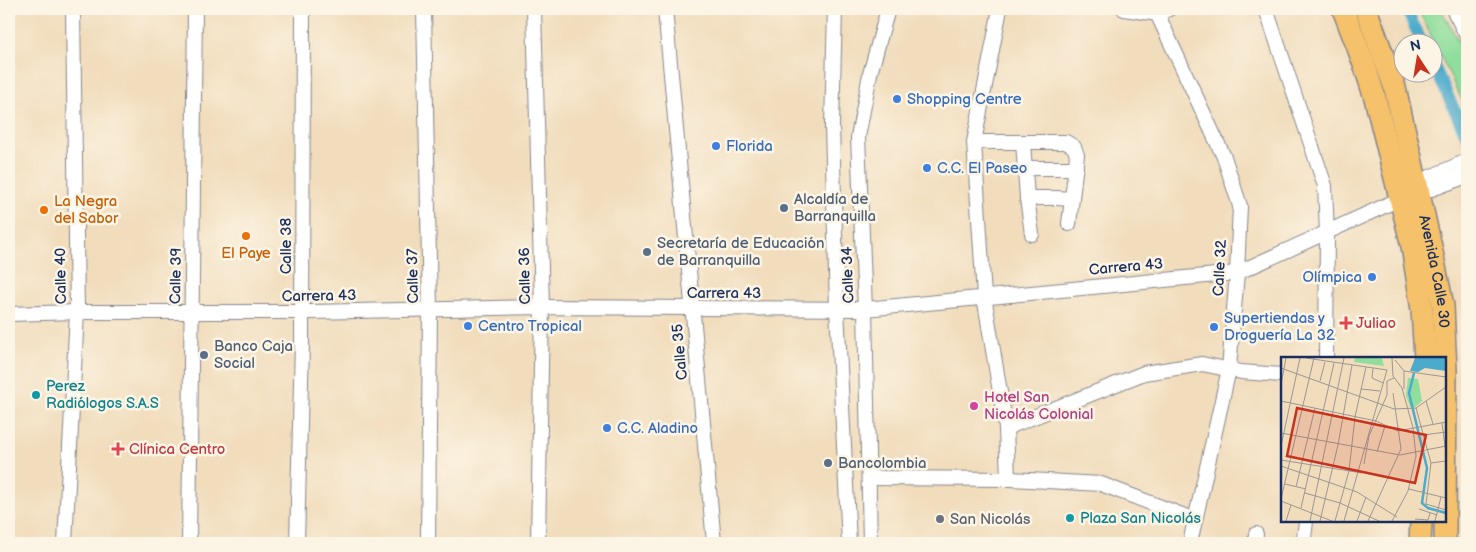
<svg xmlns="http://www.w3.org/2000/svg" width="1476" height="552" font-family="'Balsamiq Sans',sans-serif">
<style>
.green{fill:#90de9c;stroke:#56867d}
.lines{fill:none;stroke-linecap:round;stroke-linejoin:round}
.canal{stroke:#4caacb;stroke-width:12}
.minor-casing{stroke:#86868c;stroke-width:16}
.highway-casing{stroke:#86868c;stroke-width:24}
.minor{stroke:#fff;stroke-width:14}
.highway{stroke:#f5c16b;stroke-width:21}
.shop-dot{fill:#3f7fe0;stroke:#fcf5e5;stroke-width:2}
.service-dot{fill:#5c6f8a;stroke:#fcf5e5;stroke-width:2}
.food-dot{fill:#e8710a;stroke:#fcf5e5;stroke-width:2}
.health-dot{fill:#e0444e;stroke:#fcf5e5;stroke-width:2}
.culture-dot{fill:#0f9aa8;stroke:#fcf5e5;stroke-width:2}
.hotel-dot{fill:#d1479c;stroke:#fcf5e5;stroke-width:2}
.worship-dot{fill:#6b7280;stroke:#fcf5e5;stroke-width:2}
.labels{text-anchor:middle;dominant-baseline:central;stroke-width:5;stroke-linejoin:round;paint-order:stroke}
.shop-label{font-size:15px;fill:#366cbe;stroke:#fcf5e5;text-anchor:start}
.service-label{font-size:15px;fill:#4e5e75;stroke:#fcf5e5;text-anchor:start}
.food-label{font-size:15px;fill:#c56008;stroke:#fcf5e5;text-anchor:start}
.street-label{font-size:15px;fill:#1b2f5e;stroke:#fcf5e5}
.health-label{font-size:15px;fill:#be3a42;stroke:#fcf5e5;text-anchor:start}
.culture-label{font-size:15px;fill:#0d838f;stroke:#fcf5e5;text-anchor:start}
.hotel-label{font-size:15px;fill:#b23c85;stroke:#fcf5e5;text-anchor:start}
.worship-label{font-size:15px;fill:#5b616d;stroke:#fcf5e5;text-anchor:start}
.inset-river{fill:none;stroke:#4caacb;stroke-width:2.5}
.inset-road{fill:none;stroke:#9b9796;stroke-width:1}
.view{fill:#c8321e;fill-opacity:0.15;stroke:#c8321e;stroke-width:2.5}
.inset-edge{fill:none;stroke:#1b2f5e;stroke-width:2.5}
</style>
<rect width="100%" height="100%" fill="#fcf5e5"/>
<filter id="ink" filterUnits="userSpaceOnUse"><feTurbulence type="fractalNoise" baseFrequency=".02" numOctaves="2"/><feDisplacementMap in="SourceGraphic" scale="10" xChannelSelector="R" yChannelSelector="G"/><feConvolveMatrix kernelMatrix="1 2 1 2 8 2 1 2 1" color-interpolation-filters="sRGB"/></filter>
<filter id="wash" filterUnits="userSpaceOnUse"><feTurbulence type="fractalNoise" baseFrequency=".0096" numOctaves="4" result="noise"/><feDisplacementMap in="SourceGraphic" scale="20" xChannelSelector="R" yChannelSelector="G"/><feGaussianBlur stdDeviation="1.12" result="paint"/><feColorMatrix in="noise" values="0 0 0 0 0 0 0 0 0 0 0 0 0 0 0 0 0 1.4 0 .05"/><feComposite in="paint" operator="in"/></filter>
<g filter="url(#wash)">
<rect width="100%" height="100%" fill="#f1dcbb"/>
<polygon class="green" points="1418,9 1441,9 1467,58 1467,111"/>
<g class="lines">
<g class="canal">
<polyline points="1406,9 1422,42"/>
<polyline points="1434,66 1467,137"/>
</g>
</g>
</g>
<g filter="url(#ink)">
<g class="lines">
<defs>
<g id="minor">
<polyline points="424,9 430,310 428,543"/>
<polyline points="534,9 542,307 538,543"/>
<polyline points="665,9 714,543"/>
<polyline points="835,9 832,125 837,309 849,543"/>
<polyline points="1000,9 974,142 984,296 1006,428 1008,479"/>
<polyline points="1124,9 1158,14 1169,9"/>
<polyline points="1155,9 1224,157 1240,206 1237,273 1229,369 1190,543"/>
<polyline points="1266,9 1325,186 1327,233 1326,358"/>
<polyline points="1453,9 1467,36"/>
<polyline points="974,142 1066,142 1074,147 1077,155 1069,224"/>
<polyline points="1023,142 1027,198 1057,198 1072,199"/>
<polyline points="1024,168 1076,168"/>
<polyline points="1419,189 1432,189 1467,176"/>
<polyline points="1027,198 1032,234"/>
<polyline points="9,314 77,312 311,312 542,307 865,309 1237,273 1391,203 1419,189 1430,177 1467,161"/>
<polyline points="1006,428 1144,373 1202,364 1241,372 1282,375"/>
<polyline points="869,478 1011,479 1101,484 1195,520"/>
<polyline points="1304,539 1306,521"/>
<polyline points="65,543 77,312 73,9"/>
<polyline points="189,543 195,9"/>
<polyline points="297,543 302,343 303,9"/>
<polyline points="870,543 865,309 858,137 870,74 888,9"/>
<polyline points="1255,543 1256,534"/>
</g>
<g id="highway">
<polyline points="1343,9 1364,64 1375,98 1412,246 1422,310 1425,358"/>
<path id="s1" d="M1366 9 1395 88 1430 242 1443 306 1446 370 1445 543"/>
<polyline points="1420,543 1421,521"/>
</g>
</defs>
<use href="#minor" class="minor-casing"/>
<use href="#highway" class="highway-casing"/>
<use href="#minor" class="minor"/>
<use href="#highway" class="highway"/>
</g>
</g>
<g class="shop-dot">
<circle cx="897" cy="99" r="5"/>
<circle cx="716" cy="146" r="5"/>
<circle cx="927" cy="168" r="5"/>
<circle cx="1372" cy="277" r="5"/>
<circle cx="468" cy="326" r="5"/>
<circle cx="1214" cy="327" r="5"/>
<circle cx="607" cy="428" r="5"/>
</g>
<g class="service-dot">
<circle cx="784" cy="208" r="5"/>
<circle cx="647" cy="252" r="5"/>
<circle cx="204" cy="355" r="5"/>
<circle cx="828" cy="463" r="5"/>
</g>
<g class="food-dot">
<circle cx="44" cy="210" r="5"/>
<circle cx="246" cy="236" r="5"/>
</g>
<g class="health-dot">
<path d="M1343.5 315.5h5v5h5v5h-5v5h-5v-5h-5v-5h5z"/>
<path d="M115.5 441.5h5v5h5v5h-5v5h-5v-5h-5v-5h5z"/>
</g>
<g class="culture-dot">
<circle cx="36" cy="395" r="5"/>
<circle cx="1070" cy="518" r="5"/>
</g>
<circle class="hotel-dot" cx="974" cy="406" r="5"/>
<circle class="worship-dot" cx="940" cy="519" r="5"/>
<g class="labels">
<g class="shop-label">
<text x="907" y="99">Shopping Centre</text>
<text x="726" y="146">Florida</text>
<text x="937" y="168">C.C. El Paseo</text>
<text x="1362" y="277" text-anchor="end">Olímpica</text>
<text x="1224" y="318">Supertiendas y<tspan x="1224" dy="17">Droguería La 32</tspan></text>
<text x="478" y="326">Centro Tropical</text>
<text x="617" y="428">C.C. Aladino</text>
</g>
<g class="service-label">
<text x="794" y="199">Alcaldía de<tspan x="794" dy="17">Barranquilla</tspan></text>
<text x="657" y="243">Secretaría de Educación<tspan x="657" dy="17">de Barranquilla</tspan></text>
<text x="214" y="346">Banco Caja<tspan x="214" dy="17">Social</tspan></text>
<text x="838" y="463">Bancolombia</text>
</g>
<g class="food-label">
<text x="54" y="201">La Negra<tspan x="54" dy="17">del Sabor</tspan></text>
<text x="246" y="253" text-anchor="middle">El Paye</text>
</g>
<g class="street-label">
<text transform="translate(286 246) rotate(-90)">Calle 38</text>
<text transform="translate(1126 267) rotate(-5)">Carrera 43</text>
<text transform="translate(1220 268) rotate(-87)">Calle 32</text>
<text stroke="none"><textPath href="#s1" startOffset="272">Avenida Calle 30</textPath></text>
<text transform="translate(848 275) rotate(-92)">Calle 34</text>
<text transform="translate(61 276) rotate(-91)">Calle 40</text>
<text transform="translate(176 276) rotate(-89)">Calle 39</text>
<text transform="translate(413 276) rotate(-91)">Calle 37</text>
<text transform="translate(525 276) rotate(-91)">Calle 36</text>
<text x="724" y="293">Carrera 43</text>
<text transform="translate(319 296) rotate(-1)">Carrera 43</text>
<text transform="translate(680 352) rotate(-95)">Calle 35</text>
</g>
<g class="health-label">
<text x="1356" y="323">Juliao</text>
<text x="129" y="449">Clínica Centro</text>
</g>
<g class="culture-label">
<text x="46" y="386">Perez<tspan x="46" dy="17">Radiólogos S.A.S</tspan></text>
<text x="1080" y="518">Plaza San Nicolás</text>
</g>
<g class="hotel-label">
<text x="984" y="397">Hotel San<tspan x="984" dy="17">Nicolás Colonial</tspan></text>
</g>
<g class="worship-label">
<text x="950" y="519">San Nicolás</text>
</g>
</g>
<g transform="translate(1281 357)">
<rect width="165" height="165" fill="#f1dcbb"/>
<path d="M74 1H101L103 9 73 5ZM127 21 137 22 141 44 134 50H129L125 38Z" fill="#90de9c"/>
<path d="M134 1H165V14L144 11 137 15 129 14Z" fill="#4caacb"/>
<path class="inset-river" d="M133 16 128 36 146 111 141 146 147 151 165 156"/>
<path class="inset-road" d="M25 1 106 13M111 1 112 19 121 31 132 71 135 99 127 134 111 164M114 3 123 14V32M0 11 113 52 135 51 165 30M92 11 91 21 102 26M123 14 165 20M39 24 44 5M0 27 5 1M80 32 99 34M0 44 95 64 117 74 165 65M145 44 152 67M135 51 150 106 145 147 165 153M161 66 165 97M0 76 119 98 165 89M142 78 165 75M0 89 19 1M96 95 104 69M0 103 81 116M150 106 165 104M83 107 88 79 106 38V24L113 21M0 109 76 135 116 160M4 127 25 132M15 130 34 51M128 132 165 141M24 136 59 146 98 164M0 142 33 1M0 144 51 164M20 151 53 6M138 152 156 158M134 162 147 163 149 156M5 164 10 148M29 164 63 1M39 164 57 88 71 8M54 164 68 114 74 60 85 10M63 164 106 13M76 164 85 140M87 164 120 92 112 36M154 164 160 140"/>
<path class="view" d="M16 51 145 78 134 126 6 99Z"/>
<rect width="165" height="165" class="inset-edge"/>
</g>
<rect width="1476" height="552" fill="none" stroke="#fcf5e5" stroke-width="30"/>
<g transform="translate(1418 58) rotate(348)"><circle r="24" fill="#fcf5e5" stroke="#a2a6af"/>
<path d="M0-4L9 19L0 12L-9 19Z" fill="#c8321e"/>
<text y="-8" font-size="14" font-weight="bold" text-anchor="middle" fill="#1b2f5e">N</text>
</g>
</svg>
